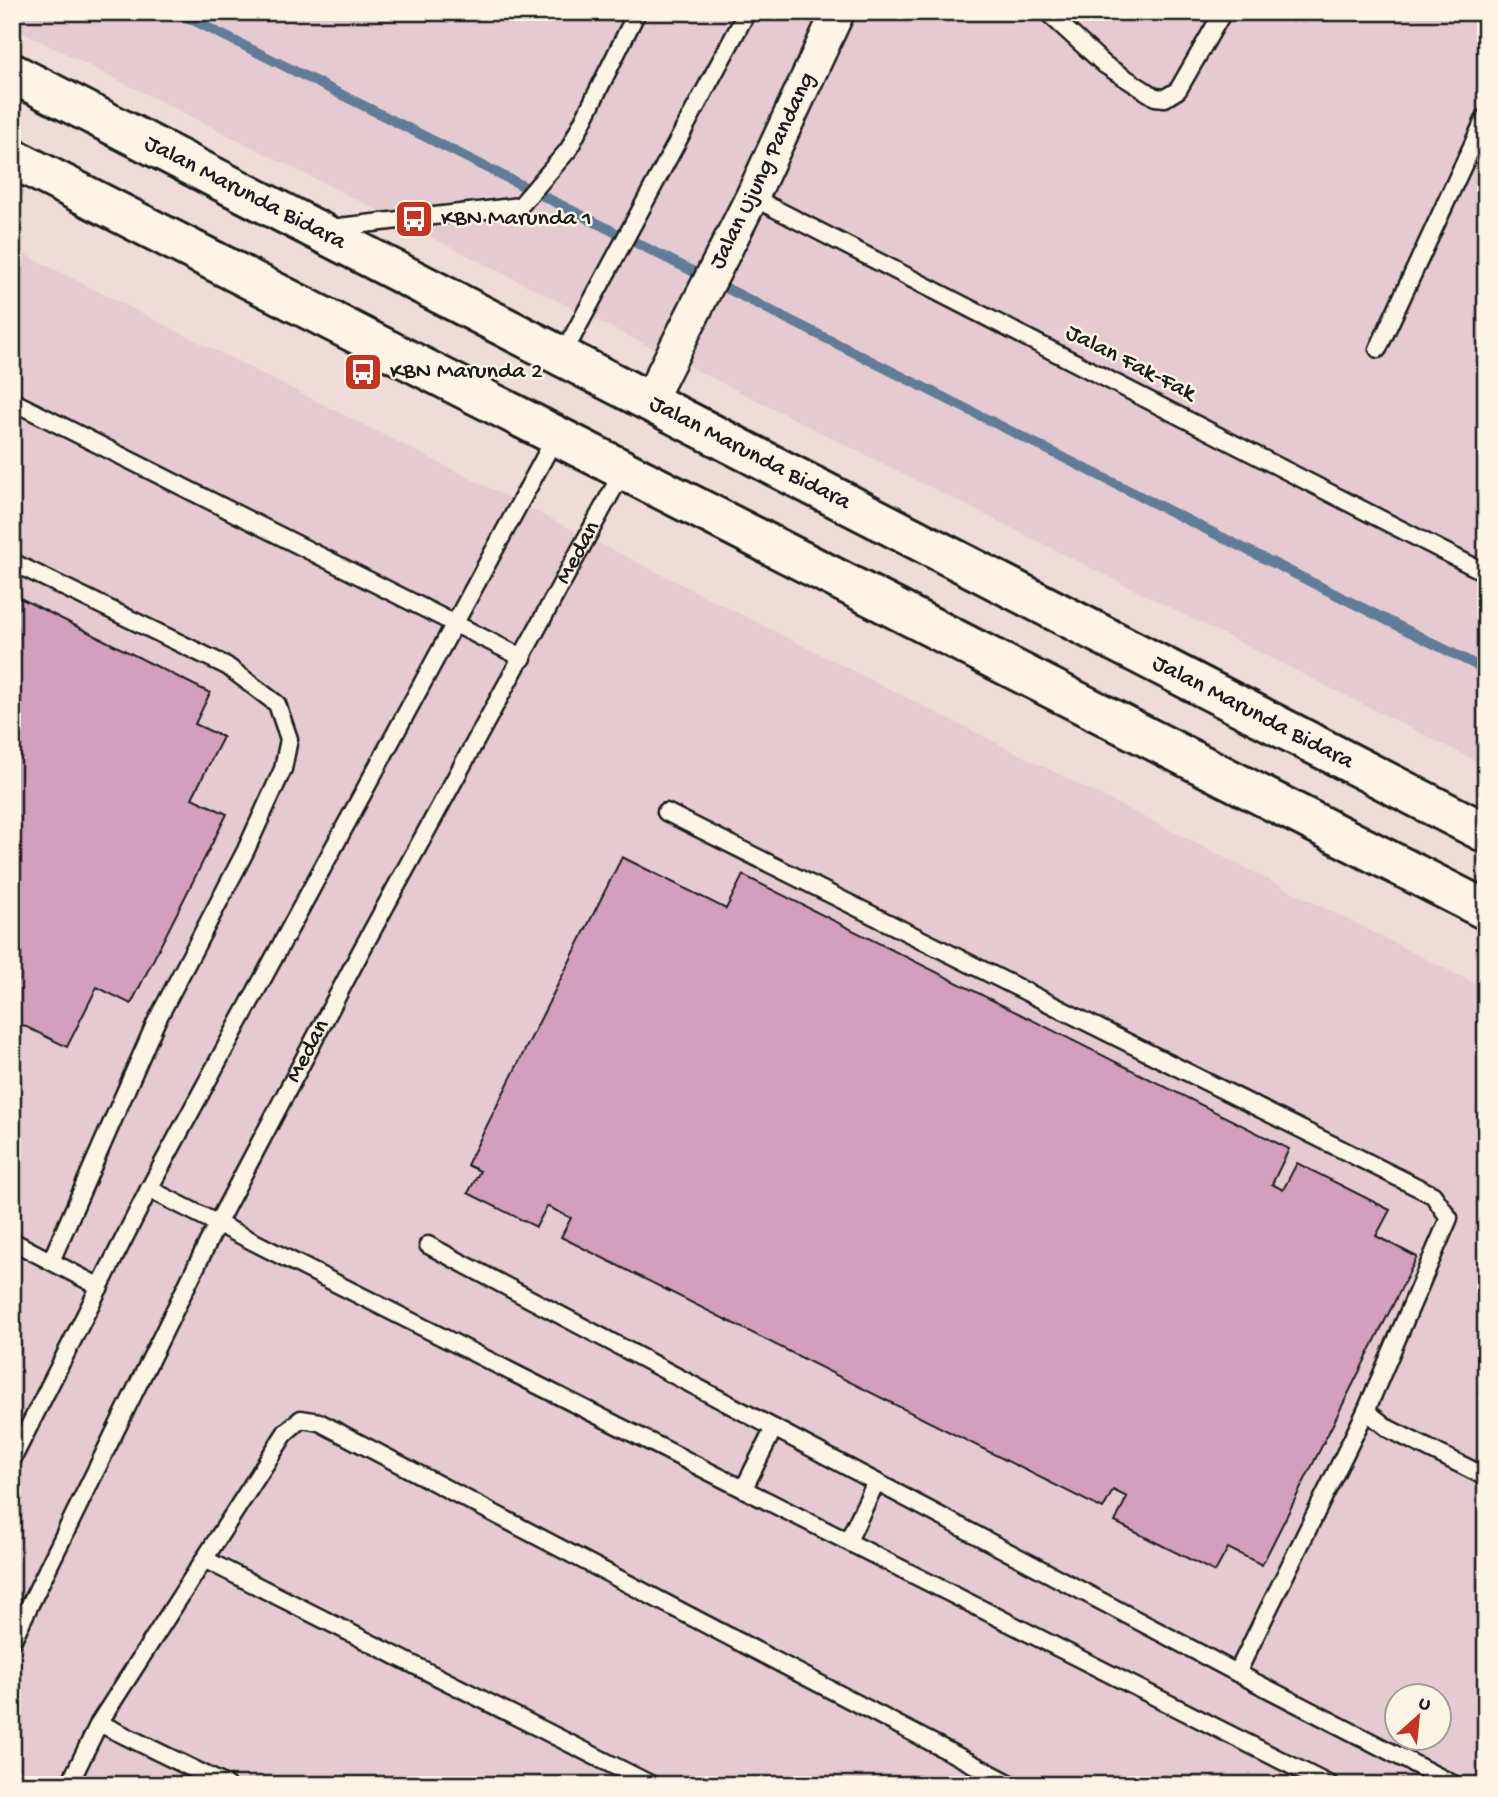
<svg xmlns="http://www.w3.org/2000/svg" width="1498" height="1797" font-family="'Gochi Hand',sans-serif">
<style>
.built{fill:#e6cad1;fill-rule:evenodd}
.lines{fill:none;stroke-linecap:round;stroke-linejoin:round}
.stream{stroke:#617d98;stroke-width:10}
.building{fill:#d2a0bd;stroke:#1c1c1c;stroke-width:2}
.service-casing{stroke:#1c1c1c;stroke-width:21}
.minor-casing{stroke:#1c1c1c;stroke-width:37}
.primary-casing{stroke:#1c1c1c;stroke-width:44}
.service{stroke:#fcf5e5;stroke-width:16}
.minor{stroke:#fcf5e5;stroke-width:32}
.primary{stroke:#fcf5e5;stroke-width:38}
.labels{text-anchor:middle;dominant-baseline:central;stroke-width:5;stroke-linejoin:round;paint-order:stroke}
.street-label{font-size:24px;fill:#1c1c1c;stroke:#fcf5e5}
.poi-label{font-size:24px;fill:#1c1c1c;stroke:#fcf5e5;text-anchor:start}
</style>
<rect width="100%" height="100%" fill="#efdcd9"/>
<filter id="ink" filterUnits="userSpaceOnUse"><feTurbulence type="fractalNoise" baseFrequency=".0143" numOctaves="2"/><feDisplacementMap in="SourceGraphic" scale="14" xChannelSelector="R" yChannelSelector="G"/><feConvolveMatrix kernelMatrix="1 2 1 2 8 2 1 2 1" color-interpolation-filters="sRGB"/></filter>
<g filter="url(#ink)">
<g class="built">
<polygon points="12,12 1486,12 1486,766 12,27"/>
<path d="M12 248 1486 989V1785H12ZM1396 1696H1438V1738H1396Z"/>
</g>
<g class="lines">
<polyline class="stream" points="177,12 1486,670"/>
</g>
<g class="building">
<polygon points="12,594 210,693 195,724 223,737 192,798 227,814 131,1004 97,987 67,1047 12,1020"/>
<polygon points="622,857 726,909 743,875 1289,1149 1272,1184 1283,1190 1297,1163 1390,1210 1376,1236 1417,1257 1262,1565 1228,1548 1215,1572 1115,1522 1127,1497 1113,1490 1103,1509 561,1237 571,1218 547,1206 536,1227 468,1193 480,1171 467,1165"/>
</g>
<g class="lines">
<defs>
<g id="service">
<polyline points="1047,12 1105,65 1155,97 1165,98 1178,90 1223,12"/>
<polyline points="752,197 1486,573"/>
<polyline points="330,228 520,206 569,149 637,12"/>
<polyline points="1378,349 1486,116"/>
<polyline points="561,358 747,12"/>
<polyline points="12,401 523,658"/>
<polyline points="12,562 227,666 277,704 289,739 283,769 245,852 156,1022 51,1261"/>
<polyline points="666,812 1433,1195 1449,1218 1366,1411 1389,1429 1486,1477"/>
<polyline points="149,1189 1330,1785"/>
<polyline points="12,1241 100,1287"/>
<polyline points="428,1245 1237,1673 1455,1785"/>
<polyline points="12,1460 149,1189 556,436"/>
<polyline points="744,1488 774,1428"/>
<polyline points="848,1541 876,1482"/>
<polyline points="204,1559 652,1785"/>
<path id="s1" d="M12 1641 218 1222 361 951 623 471"/>
<polyline points="1237,1673 1366,1411"/>
<polyline points="99,1723 226,1785"/>
<polyline points="69,1785 99,1723 286,1432 301,1419 319,1422 1013,1785"/>
</g>
<g id="minor">
<path id="s2" d="M648 403 752 197 838 12"/>
</g>
<g id="primary">
<path id="s3" d="M12 73 1486 833"/>
<polyline points="12,158 1486,910"/>
</g>
</defs>
<use href="#service" class="service-casing"/>
<use href="#minor" class="minor-casing"/>
<use href="#primary" class="primary-casing"/>
<use href="#service" class="service"/>
<use href="#minor" class="minor"/>
<use href="#primary" class="primary"/>
</g>
</g>
<defs>
<symbol id="bus-square" viewBox="-11 -11 22 22"><rect x="-9" y="-9" width="18" height="18" rx="4" fill="#c8321e" stroke="#fcf5e5"/><path d="M-5-6H5V4H4V6H2V4H-2V6H-4V4H-5ZM-3.5-4V0h7V-4ZM-3.5 1.2v1.5H-2V1.2ZM2 1.2v1.5H3.5V1.2Z" fill="#fff"/></symbol>
</defs>
<g fill-rule="evenodd">
<use href="#bus-square" x="392" y="197" width="44" height="44"/>
<use href="#bus-square" x="341" y="350" width="44" height="44"/>
</g>
<g class="labels">
<g class="street-label">
<text stroke="none"><textPath href="#s2" startOffset="259">Jalan Ujung Pandang</textPath></text>
<text stroke="none"><textPath href="#s3" startOffset="262">Jalan Marunda Bidara</textPath></text>
<text transform="translate(1130 364) rotate(27)">Jalan Fak-Fak</text>
<text stroke="none"><textPath href="#s3" startOffset="830">Jalan Marunda Bidara</textPath></text>
<text stroke="none"><textPath href="#s1" startOffset="1227">Medan</textPath></text>
<text stroke="none"><textPath href="#s3" startOffset="1396">Jalan Marunda Bidara</textPath></text>
<text stroke="none"><textPath href="#s1" startOffset="660">Medan</textPath></text>
</g>
<g class="poi-label">
<text x="441" y="219">KBN Marunda 1</text>
<text x="390" y="372">KBN Marunda 2</text>
</g>
</g>
<rect width="1498" height="1797" fill="none" stroke="#fcf5e5" stroke-width="42"/>
<rect x="21" y="21" width="1456" height="1755" fill="none" stroke="#1c1c1c" stroke-width="2.5" filter="url(#ink)"/>
<g transform="translate(1418 1717) rotate(27)"><circle r="33" fill="#fcf5e5" stroke="#a29e95" stroke-width="2"/>
<path d="M0-5L12 26L0 18L-12 26Z" fill="#c8321e"/>
<text y="-10" font-size="19" font-weight="bold" text-anchor="middle" fill="#1c1c1c">U</text>
</g>
</svg>
